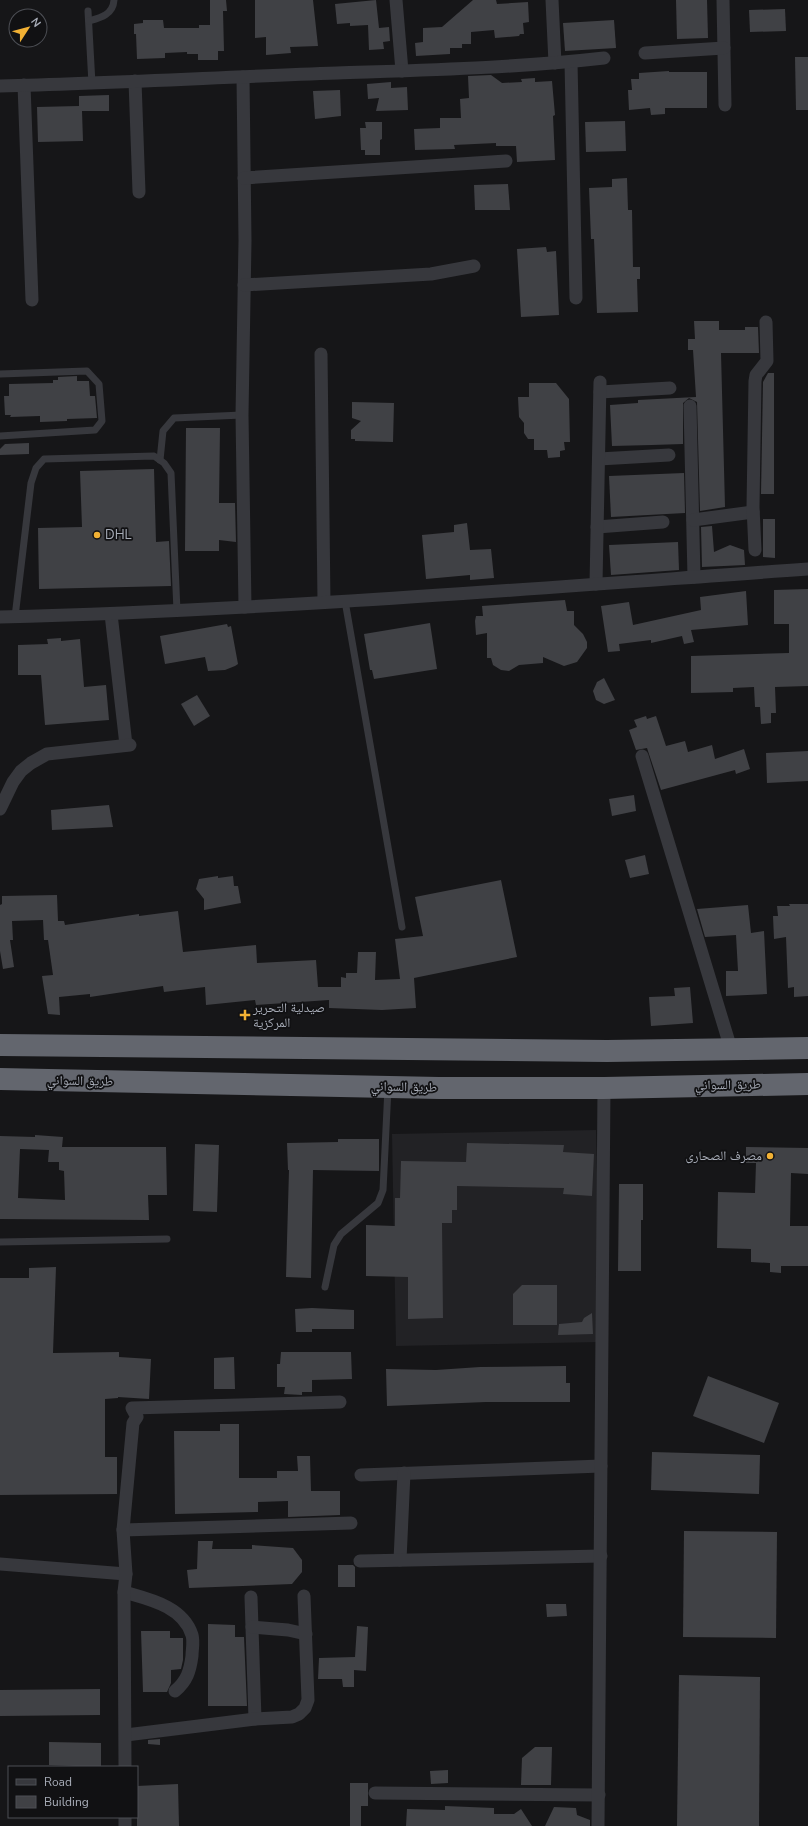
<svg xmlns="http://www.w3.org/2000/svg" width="808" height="1826" font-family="'Nunito Sans','Noto Naskh Arabic',sans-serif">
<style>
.built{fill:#222225}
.building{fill:#404145;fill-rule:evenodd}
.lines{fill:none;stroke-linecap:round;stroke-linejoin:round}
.lane{stroke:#37383d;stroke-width:7}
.street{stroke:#37383d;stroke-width:13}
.highway{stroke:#63666e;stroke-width:22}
.poi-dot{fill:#f2b134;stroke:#111113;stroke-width:1.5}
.labels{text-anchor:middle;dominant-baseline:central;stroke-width:3.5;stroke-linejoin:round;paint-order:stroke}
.poi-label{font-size:13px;fill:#a8adb8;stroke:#111113;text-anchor:start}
.street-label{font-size:13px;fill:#a8adb8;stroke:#111113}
</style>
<rect width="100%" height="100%" fill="#161618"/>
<polygon class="built" points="596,1130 601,1342 396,1346 392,1134"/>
<g class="building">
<polygon points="210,0 226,0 227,11 223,11 224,51 218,51 218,60 198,60 198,54 187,54 187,52 165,53 165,58 137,59 136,34 134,34 134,24 143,23 143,20 163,20 164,28 199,28 199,25 210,25"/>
<polygon points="255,0 313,0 318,46 290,47 291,53 266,55 266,37 255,38"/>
<polygon points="376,0 379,28 389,27 390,41 383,42 384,49 369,50 368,25 350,26 350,23 337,24 335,4"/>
<polygon points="473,0 496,0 497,4 528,2 529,22 523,23 524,34 520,34 519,36 495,38 494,30 471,32 471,44 462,44 462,48 450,48 450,54 416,56 415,43 423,42 423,28 442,27"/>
<polygon points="676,0 707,0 708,38 677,39"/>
<polygon points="785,9 786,31 750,32 749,10"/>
<polygon points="614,20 616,48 565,51 563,23"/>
<polygon points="795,57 808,57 808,110 796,110"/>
<polygon points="669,71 669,72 707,72 707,108 665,108 665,114 651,115 650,108 629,110 628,90 632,90 631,79 639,79 639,73"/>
<polygon points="491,75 502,83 522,82 521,79 535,78 535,82 552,81 555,115 553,116 555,160 517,162 516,146 496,146 496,143 454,145 455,149 415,150 414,129 440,128 440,118 461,118 460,99 469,98 468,76"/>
<polygon points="391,82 391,88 407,87 408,110 376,111 379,98 368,99 367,84"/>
<polygon points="340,90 341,116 315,119 313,91"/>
<polygon points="109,95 109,111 82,111 83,141 38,142 37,107 79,106 79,96"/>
<polygon points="625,121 626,151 586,152 585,122"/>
<polygon points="365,122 382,122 382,139 380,140 380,155 365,155 365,150 361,150 360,128 366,128"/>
<polygon points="627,178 628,210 632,210 633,267 640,267 640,279 637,279 638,312 597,313 594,239 591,239 589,188 612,187 612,179"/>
<polygon points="508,184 510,210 475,210 474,185"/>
<polygon points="546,247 547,252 556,251 559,315 521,317 517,249"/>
<polygon points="694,321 719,321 719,330 745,330 745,327 758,327 759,353 721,353 725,507 700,511 697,402 689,398 683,403 683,444 652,445 612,446 610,405 638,403 638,400 696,397 693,350 688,350 688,339 695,339"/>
<polygon points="768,373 774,373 774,494 761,494 763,382"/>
<polygon points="77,376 77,381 89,381 90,396 95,396 97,418 67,419 67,421 40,422 40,416 10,417 11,415 5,415 4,396 9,396 9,384 53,383 53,380 58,380 58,377"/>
<polygon points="529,383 556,383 569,399 570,442 564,442 565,450 560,451 560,457 548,458 547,450 534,450 534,439 528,439 524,433 524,423 519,417 518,397 529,397"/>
<polygon points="352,402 394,403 393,442 355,441 355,439 351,439 351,430 361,421 352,418"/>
<polygon points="186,428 220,428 219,503 235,503 236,542 219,540 219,551 185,551"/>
<polygon points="29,443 29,454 0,455 0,449 5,444"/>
<polygon points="154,469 156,542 169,541 171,586 39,589 38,528 82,527 80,471"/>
<polygon points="684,473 685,513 611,517 609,476"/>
<polygon points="763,519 775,519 775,558 763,557"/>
<polygon points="467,523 470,550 491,549 494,578 470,580 470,575 426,579 422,535 454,532 454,525"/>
<polygon points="712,526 714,552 730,545 744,550 745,565 702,567 701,527"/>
<polygon points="678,542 679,570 611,575 609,545"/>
<polygon points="808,589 808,686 775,687 776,713 771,713 771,723 761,724 760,707 755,707 754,687 733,688 733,692 691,693 691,656 789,653 789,624 774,624 774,590"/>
<polygon points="746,591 748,625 691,630 694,642 684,644 682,636 651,643 651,640 619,644 620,651 608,652 601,606 629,602 633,625 701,610 700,597"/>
<polygon points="565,600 567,611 574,611 574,625 583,634 587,642 587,648 577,662 564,666 543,657 543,663 519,665 509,671 501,670 493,665 491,658 487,658 487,633 476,635 475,621 476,616 483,616 482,606"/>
<polygon points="430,623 437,669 374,679 372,670 370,670 364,634"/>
<polygon points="227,624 228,627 231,626 238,664 235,666 225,670 208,671 205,657 165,664 160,636"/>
<polygon points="61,638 61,641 80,639 84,687 106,685 109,720 45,725 41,675 18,675 18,645 48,644 47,639"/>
<polygon points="604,678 615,700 604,704 596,700 593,691 597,682"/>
<polygon points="197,695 210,716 194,726 181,704"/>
<polygon points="646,716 647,719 656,716 666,746 685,741 688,752 712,745 715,759 744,749 750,769 736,774 735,770 661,790 647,748 636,750 629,730 637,727 634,720"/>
<polygon points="808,751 808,781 767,783 766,753"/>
<polygon points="634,795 636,811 612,816 609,799"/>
<polygon points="109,805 113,827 52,830 51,810"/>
<polygon points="645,855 649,874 630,878 625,860"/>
<polygon points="218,876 218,878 233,876 234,886 238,886 241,903 204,910 204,899 196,889 199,879"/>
<polygon points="501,880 517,957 414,978 416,1008 382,1010 329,1008 329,1000 256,1005 255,1000 206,1005 205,987 164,992 163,986 90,997 90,994 59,997 60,1015 48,1014 42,976 53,975 48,940 44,940 43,920 12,921 13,940 10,940 14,967 3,969 0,951 0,905 2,904 2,896 57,895 58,921 64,921 65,925 139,914 139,916 178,911 183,952 256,945 257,963 316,960 318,987 341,987 341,977 346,978 346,973 357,973 358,952 376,952 375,980 400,979 395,939 423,936 415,897"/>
<polygon points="789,904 808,904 808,996 794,997 794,987 788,988 786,937 774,939 773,916 778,916 777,906 790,906"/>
<polygon points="748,905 751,933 764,931 767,994 726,996 726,971 738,971 736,935 705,937 697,909"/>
<polygon points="690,987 693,1023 651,1026 649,997 675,996 674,988"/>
<path d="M35 1135 63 1137 62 1147H166L167 1195H148L149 1220 0 1219V1136L35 1137ZM20 1149 49 1150 48 1162H59V1170L64 1171 65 1200 18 1198Z"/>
<polygon points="338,1139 379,1139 379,1171 313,1170 311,1278 286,1277 289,1170 288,1170 287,1143 338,1142"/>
<polygon points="467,1143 564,1145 563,1152 594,1154 592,1196 563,1194 564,1188 457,1186 457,1210 452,1210 452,1223 442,1223 443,1318 408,1319 408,1277 366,1276 366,1225 395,1226 395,1198 400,1198 401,1161 466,1162"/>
<polygon points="195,1144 219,1145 217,1212 193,1211"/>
<polygon points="746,1147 808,1148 808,1174 791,1173 790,1226 808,1226 808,1266 781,1266 781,1273 770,1272 770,1263 751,1262 751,1249 717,1248 718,1192 755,1193 756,1163 746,1163"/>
<polygon points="619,1184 643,1184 643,1220 641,1220 641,1271 618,1271"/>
<polygon points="56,1267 53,1353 119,1352 119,1357 151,1359 149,1399 118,1397 118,1398 105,1399 105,1457 117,1457 117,1494 0,1495 0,1278 29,1278 29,1268"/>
<polygon points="522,1285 557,1285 557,1325 513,1325 513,1294"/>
<polygon points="312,1308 354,1310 354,1329 312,1329 312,1332 296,1332 295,1309"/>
<polygon points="592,1313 593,1334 558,1335 559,1324 582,1322 584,1318"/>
<polygon points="281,1352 351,1352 352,1379 312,1380 312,1392 302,1392 302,1395 284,1394 285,1387 277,1387 277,1364 280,1364"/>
<polygon points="234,1357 235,1389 214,1389 214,1358"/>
<polygon points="566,1366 566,1383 570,1383 570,1402 486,1402 387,1406 386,1369 436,1370 480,1367"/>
<polygon points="708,1376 779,1403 764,1443 693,1416"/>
<polygon points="220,1424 239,1424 239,1478 277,1478 277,1471 298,1471 297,1456 310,1456 311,1491 340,1491 340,1515 288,1517 288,1501 258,1502 258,1512 175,1514 174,1431 220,1431"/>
<polygon points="652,1452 760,1455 759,1494 651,1490"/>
<polygon points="684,1531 777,1532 776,1638 683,1637"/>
<polygon points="198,1541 213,1541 212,1549 252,1549 252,1545 293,1548 302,1560 302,1572 292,1584 189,1588 187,1570 197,1569"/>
<polygon points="338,1565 353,1565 355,1567 355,1587 338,1587"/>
<polygon points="546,1604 566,1604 567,1616 547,1617"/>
<polygon points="208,1624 235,1625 235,1637 244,1637 247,1706 208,1706"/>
<polygon points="357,1626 368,1627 366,1671 354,1670 354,1687 343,1687 342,1679 318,1679 319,1658 355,1657"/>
<polygon points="141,1631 170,1631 170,1638 183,1638 183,1660 181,1669 171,1670 171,1683 167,1692 143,1692"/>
<polygon points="679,1675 760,1677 759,1826 677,1826"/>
<polygon points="100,1689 100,1715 0,1716 0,1690"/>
<polygon points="160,1739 160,1745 148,1744 148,1740"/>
<polygon points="49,1742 101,1743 101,1767 49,1765"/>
<polygon points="535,1747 552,1747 551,1785 521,1785 522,1758"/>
<polygon points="448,1770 448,1783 431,1784 430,1771"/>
<polygon points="350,1783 368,1783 368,1806 361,1806 361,1826 350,1826"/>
<polygon points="178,1784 179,1826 137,1826 137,1786"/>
<polygon points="445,1806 494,1808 494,1814 514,1814 521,1809 532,1826 406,1826 407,1809 445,1810"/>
<polygon points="554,1807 576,1808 577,1815 590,1820 590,1826 545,1826"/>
</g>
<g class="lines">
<g class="lane">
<polyline points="88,11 92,84"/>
<path d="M89 21C100 18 113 15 114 0"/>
<polyline points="0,374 87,371 99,384 102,421 95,430 0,436"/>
<polyline points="160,460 163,431 174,418 242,415"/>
<polyline points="345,601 402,927"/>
<polyline points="15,617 31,483 36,468 44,459 154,456 164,463 171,473 177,611"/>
<polyline points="0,1242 167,1239"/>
<polyline points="325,1287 334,1245 341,1234 378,1203 383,1190 388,1088"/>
</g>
<g class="street">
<polyline points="396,0 402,71"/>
<polyline points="552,0 555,63"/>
<polyline points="723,0 725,105"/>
<polyline points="645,53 724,48"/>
<polyline points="571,62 576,298"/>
<polyline points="243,77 245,241 242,415 245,607"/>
<polyline points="135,81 139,192"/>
<polyline points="24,85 32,300"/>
<path d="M0 86C112 83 225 77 337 73 426 70 516 68 604 58"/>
<polyline points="244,178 506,161"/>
<polyline points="244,285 431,274 474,266"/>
<polyline points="321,354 324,602"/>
<polyline points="600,392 670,388"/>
<polyline points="690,406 694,577"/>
<polyline points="599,459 669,455"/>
<polyline points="693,520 753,512"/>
<polyline points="597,527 663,522"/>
<polyline points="755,550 753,507 755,381 756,375 767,361 766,322"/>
<polyline points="596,584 600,382"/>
<polyline points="111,614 126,745"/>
<path d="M0 617C270 610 539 588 808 569"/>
<polyline points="642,756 731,1049"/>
<polyline points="0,809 13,782 21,771 31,763 47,754 130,745"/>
<polyline points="361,1475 601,1466"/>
<polyline points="123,1530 351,1523"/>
<polyline points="400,1560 404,1473"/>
<polyline points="360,1561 601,1556"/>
<polyline points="0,1564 126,1574"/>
<path d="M124 1592C148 1599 183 1606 192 1635 194 1642 192 1649 192 1656 190 1671 187 1681 175 1691"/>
<polyline points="251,1597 255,1719"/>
<polyline points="252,1627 288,1630 306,1634"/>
<polyline points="126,1735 255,1719 292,1717 299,1714 305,1708 308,1700 304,1596"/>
<polyline points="125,1767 124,1592 126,1574 123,1530 133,1423 137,1417 132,1408 340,1402"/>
<polyline points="375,1793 599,1795"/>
<polyline points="125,1826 125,1817"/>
<polyline points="598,1826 604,1088"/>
</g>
<g class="highway">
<polyline points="0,1045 607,1051 808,1048"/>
<polyline points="0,1079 439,1088 604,1088 808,1084"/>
</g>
</g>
<g class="poi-dot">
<circle cx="97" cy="535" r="4"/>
<path d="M243 1009h4v4h4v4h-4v4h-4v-4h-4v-4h4z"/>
<circle cx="770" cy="1156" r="4"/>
</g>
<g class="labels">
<g class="poi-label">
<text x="105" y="535">DHL</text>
<text x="253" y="1008">صيدلية التحرير<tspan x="253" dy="15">المركزية</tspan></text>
<text x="762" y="1156" text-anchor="end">مصرف الصحارى</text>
</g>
<g class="street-label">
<text transform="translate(80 1081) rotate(1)">طريق السواني</text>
<text transform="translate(728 1085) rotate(-1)">طريق السواني</text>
<text transform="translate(404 1087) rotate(1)">طريق السواني</text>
</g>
</g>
<rect x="8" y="1766" width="130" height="52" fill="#111113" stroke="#4d4f55"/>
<rect x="16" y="1779" width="20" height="6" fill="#37383d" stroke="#4d4f55"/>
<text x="44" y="1786" font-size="12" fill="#a8adb8">Road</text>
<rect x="16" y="1796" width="20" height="12" fill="#404145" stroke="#4d4f55"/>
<text x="44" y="1806" font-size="12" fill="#a8adb8">Building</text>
<g transform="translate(28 28) rotate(54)"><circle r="19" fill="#111113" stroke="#4d4f55"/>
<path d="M0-3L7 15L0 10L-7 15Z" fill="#f2b134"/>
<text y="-6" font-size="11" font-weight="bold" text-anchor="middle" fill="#a8adb8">N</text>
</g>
</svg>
